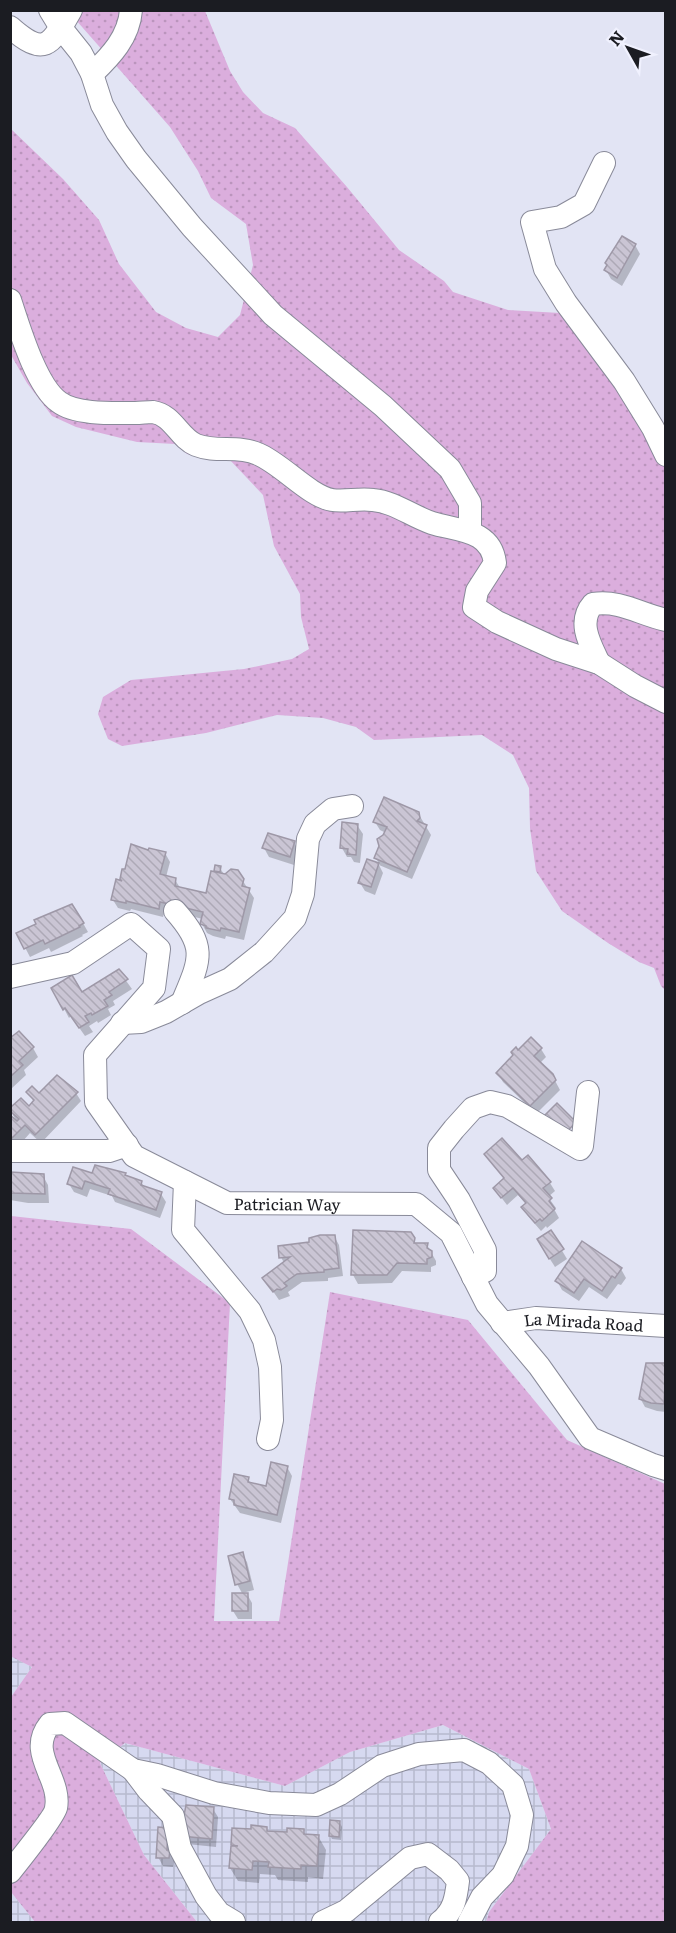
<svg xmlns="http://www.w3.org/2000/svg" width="676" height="1933" font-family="Literata,serif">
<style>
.industrial{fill:url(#industrial-grid)}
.grass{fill:url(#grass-dots)}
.shadow{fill:#0003}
.building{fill:url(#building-back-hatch);stroke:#9e98a7;stroke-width:1.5}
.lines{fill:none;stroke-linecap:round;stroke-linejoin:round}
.minor-casing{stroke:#898a99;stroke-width:24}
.minor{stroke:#fff;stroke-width:22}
.labels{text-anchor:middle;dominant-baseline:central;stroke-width:5;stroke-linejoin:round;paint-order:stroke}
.street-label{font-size:16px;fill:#1b1c22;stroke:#f0f1fe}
</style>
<defs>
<pattern id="industrial-grid" width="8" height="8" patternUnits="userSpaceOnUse" patternTransform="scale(1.5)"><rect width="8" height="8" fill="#d6d9f0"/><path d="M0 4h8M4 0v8" fill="none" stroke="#b7bace"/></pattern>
<pattern id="grass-dots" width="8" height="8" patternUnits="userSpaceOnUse" patternTransform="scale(1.5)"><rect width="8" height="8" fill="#dbaedd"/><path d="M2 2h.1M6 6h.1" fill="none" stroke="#bb95bd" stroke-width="1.8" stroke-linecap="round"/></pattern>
<pattern id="building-back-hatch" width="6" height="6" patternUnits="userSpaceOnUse" patternTransform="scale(1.5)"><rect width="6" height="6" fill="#cac5d4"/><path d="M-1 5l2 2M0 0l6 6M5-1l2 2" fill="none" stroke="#ada9b6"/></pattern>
</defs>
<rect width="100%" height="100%" fill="#e2e4f4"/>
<g class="industrial">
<polygon points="11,1656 32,1667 11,1697"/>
<polygon points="443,1725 529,1769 551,1829 489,1912 486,1922 197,1922 144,1855 100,1763 125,1743 285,1786 350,1752"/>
<polygon points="11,1892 35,1922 11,1922"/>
</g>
<g class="grass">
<polygon points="68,11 205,11 230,71 243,92 263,113 295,128 347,187 399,250 444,281 453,292 508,310 560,313 607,349 665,438 665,990 661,986 654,968 639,962 608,943 562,911 536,871 530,828 529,788 513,755 482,735 374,740 356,727 323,718 277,715 206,733 122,746 108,739 98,714 103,697 131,680 244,669 292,659 309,649 301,617 300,594 274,546 263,495 229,459 208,459 187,454 175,444 137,442 76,427 52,416 27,383 11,355 10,128 63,179 99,220 119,264 156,312 186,328 218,337 240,315 253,265 246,224 211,198 198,171 170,127"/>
<polygon points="11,1216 131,1229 230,1303 214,1621 279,1621 330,1292 468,1320 567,1440 665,1484 665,1922 486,1922 489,1912 551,1829 529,1769 443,1725 350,1752 285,1786 125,1743 100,1763 144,1855 197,1922 35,1922 11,1892 11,1697 32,1667 10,1656"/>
</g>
<g class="shadow">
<polygon points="635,245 640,254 622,286 611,279 606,270"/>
<polygon points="418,813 431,835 412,879 379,865 383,873 375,895 365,891 360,883 368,861 380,865 376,858 386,833 380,830 375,822"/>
<polygon points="357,825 363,834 360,863 354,862 351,857 347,857 342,848"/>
<polygon points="294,843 299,851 294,865 269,857 264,848"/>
<polygon points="149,852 165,853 170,862 166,877 175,880 181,889 207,895 216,866 220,868 225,876 237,872 254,898 244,940 226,936 225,939 213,936 207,933 202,924 203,919 165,910 163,917 131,909 130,911 118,908 113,900"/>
<polygon points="79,916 88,932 82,935 83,936 51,952 49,948 30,957 18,934"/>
<polygon points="119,971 132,989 113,1001 115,1005 108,1009 111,1015 98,1023 97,1021 89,1026 93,1032 85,1036 71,1016 69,1018 53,988 81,994"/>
<polygon points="10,1041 33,1048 38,1057 24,1070 26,1075 11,1089"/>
<polygon points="541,1049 546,1057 540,1063 552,1075 560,1090 536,1114 503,1082 498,1073"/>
<polygon points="28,1092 39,1095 76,1093 81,1101 41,1143 30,1133 15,1150 10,1146 10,1117 17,1122 10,1110 29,1108 34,1102"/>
<polygon points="486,1154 522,1162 550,1183 555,1191 548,1197 556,1208 554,1209 559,1218 547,1228 546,1226 541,1231 528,1216 523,1208 527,1205 518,1195 507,1205 494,1188 505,1179"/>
<polygon points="10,1173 43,1176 48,1185 49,1203 28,1203 10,1200"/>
<polygon points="93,1175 141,1182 145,1188 161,1194 166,1202 160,1218 115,1202 112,1196 90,1189 87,1197 74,1192 69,1184"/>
<polygon points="354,1232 410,1234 416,1244 427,1245 436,1261 436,1265 431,1267 431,1272 402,1271 392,1283 358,1284 353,1275"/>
<polygon points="551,1232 567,1259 555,1267 543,1248"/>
<polygon points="334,1236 339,1245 343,1276 328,1278 328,1281 302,1282 288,1292 290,1296 279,1300 264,1278 284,1263 281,1257 311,1244"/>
<polygon points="621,1269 626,1278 621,1285 618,1284 607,1299 589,1287 579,1301 562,1290 557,1281"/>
<polygon points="666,1365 666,1412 657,1411 645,1407 640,1398"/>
<polygon points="287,1467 292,1476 281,1523 240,1513 230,1499 248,1479 251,1484 267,1488"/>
<polygon points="242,1554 247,1562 254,1590 242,1593 237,1584"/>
<polygon points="247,1594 252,1603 252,1619 238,1619 233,1611"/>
<polygon points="187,1807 213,1809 218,1817 216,1847 187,1844"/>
<polygon points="340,1823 342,1827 341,1840 332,1839 330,1835"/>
<polygon points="266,1828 269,1833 288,1834 303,1831 306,1835 318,1836 326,1850 323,1879 308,1877 308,1882 278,1880 275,1875 260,1874 259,1883 238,1881 230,1868 233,1830 252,1831"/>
<polygon points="168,1829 173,1838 171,1856 174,1860 173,1867 163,1866 158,1857"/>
</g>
<g class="building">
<polygon points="622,236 636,244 617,278 604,270 607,265 605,263"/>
<polygon points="384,797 419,812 420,818 417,821 427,825 407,872 374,858 379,846 377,839 383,835 387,827 373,822"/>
<polygon points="342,822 358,824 356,855 347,854 348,849 340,848"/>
<polygon points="268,833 295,841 290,857 262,848"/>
<polygon points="131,844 148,850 149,848 166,852 160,874 176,878 175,886 206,893 211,871 225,874 231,869 238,870 244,879 242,886 250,888 239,932 221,928 220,931 206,928 206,926 200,924 203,912 160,902 159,909 126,901 126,903 111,900 116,879 122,881 120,879 122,869 125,869"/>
<polygon points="367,859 379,863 371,887 358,883"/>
<polygon points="215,865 221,866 220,872 214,871"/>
<polygon points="72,904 84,923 79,926 80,927 45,944 43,940 24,949 16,933 36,924 34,920"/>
<polygon points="119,969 128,979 109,992 112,995 104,1000 108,1006 92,1015 91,1013 85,1016 89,1022 79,1028 65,1008 63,1010 51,988 72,975 82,992"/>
<polygon points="19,1031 34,1047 19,1061 23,1065 10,1077 10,1038"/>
<polygon points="531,1037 542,1048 534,1056 553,1074 556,1080 530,1106 496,1073 513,1055 511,1052 516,1047 518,1050"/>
<polygon points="57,1075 78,1092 35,1135 25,1125 10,1140 10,1115 17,1121 19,1119 10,1111 10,1105 12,1106 21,1098 29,1106 34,1100 26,1092 32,1086 39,1093"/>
<polygon points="557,1103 576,1122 563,1136 543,1117"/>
<polygon points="502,1138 522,1160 528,1155 551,1182 543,1188 552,1198 549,1201 555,1209 542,1221 540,1219 535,1223 521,1207 526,1203 513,1188 501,1198 493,1188 504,1178 484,1154"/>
<polygon points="95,1165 126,1173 125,1175 142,1181 141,1185 162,1192 156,1210 108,1194 110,1189 85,1181 82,1189 67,1184 73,1167 92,1173"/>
<polygon points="10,1172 44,1174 45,1194 10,1193"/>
<polygon points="353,1230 411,1232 415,1238 414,1243 428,1243 427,1248 432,1251 432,1257 427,1259 427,1264 397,1263 387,1275 351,1275"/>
<polygon points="551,1230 564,1249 549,1259 537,1239"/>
<polygon points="320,1235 335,1235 339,1268 324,1270 324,1272 297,1274 284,1283 287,1286 281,1290 277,1289 273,1292 262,1278 290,1257 279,1258 278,1246 309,1242 309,1238"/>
<polygon points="582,1241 622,1268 615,1278 612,1276 602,1291 584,1279 574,1293 555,1281"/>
<polygon points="646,1363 666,1363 664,1404 651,1403 639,1399"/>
<polygon points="271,1462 288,1466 277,1515 234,1505 234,1500 229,1499 234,1474 249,1477 248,1482 266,1486"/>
<polygon points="243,1552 250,1581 235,1585 228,1556"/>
<rect x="232" y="1593" width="16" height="18"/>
<polygon points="186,1805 214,1807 212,1839 180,1836"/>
<polygon points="330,1820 340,1821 339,1837 329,1836"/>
<polygon points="251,1825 267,1827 267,1831 287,1832 287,1828 304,1829 304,1834 319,1835 317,1866 301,1865 301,1869 268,1867 269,1862 253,1861 252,1870 229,1868 231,1846 238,1846 231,1845 232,1828 251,1829"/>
<polygon points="158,1827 168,1828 167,1850 170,1850 169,1858 156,1858"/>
</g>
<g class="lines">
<defs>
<g id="minor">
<polyline points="50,10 61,28 81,53 92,74 102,105 117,132 136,159 192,227 273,315 383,406 450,469 470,503 470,531"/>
<path d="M10 27C45 58 51 45 71 10"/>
<path d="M92 74C111 56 129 37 131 10"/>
<polyline points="604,163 584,204 561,217 532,222 545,269 566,303 624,381 653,428 666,455"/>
<path d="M10 300C19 327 36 386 59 402 76 415 115 413 135 413 141 413 147 412 153 412 173 415 179 438 196 445 216 453 238 445 258 454 282 464 309 496 332 500 345 502 359 498 373 500 395 502 411 516 432 523 457 531 491 529 495 563L477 591 474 607 497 622 556 649 599 663 635 686 666 702"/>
<path d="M599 663C590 644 577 622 593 604 621 600 639 614 666 620"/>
<path d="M175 911C208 948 200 960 182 1003"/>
<path id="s1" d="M10 977 73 963 131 924 159 949 154 988 95 1055 96 1102 134 1156 227 1203 416 1204 451 1233 487 1304 539 1366 590 1438 653 1465 666 1469"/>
<polyline points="122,1023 141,1022 166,1012 199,993 230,979 264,952 295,918 303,894 308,839 315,824 333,809 352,806"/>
<polyline points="10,1151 109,1151 127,1145"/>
<polyline points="185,1182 183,1230 250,1311 264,1340 270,1367 272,1420 268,1439"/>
<polyline points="473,1277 485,1271 485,1250 459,1200 439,1170 439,1148 454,1129 473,1108 490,1102 507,1106 580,1149 582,1146 588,1092"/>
<path id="s2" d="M502 1323 536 1318 666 1326"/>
<polyline points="133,1770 149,1791 173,1816 180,1848 206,1896 219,1913 234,1922"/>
<path d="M10 1872C18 1862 55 1816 56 1808 62 1778 26 1753 50 1724L65 1723 133 1770 157 1775 214 1793 269 1803 316 1805 340 1794 382 1766 419 1754 464 1750 489 1763 513 1785 522 1815 517 1846 503 1875 482 1897 469 1922"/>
<path d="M323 1922 346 1911 410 1858 428 1854 449 1870 458 1881C456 1898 454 1911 440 1922"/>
</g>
</defs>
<use href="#minor" class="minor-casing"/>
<use href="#minor" class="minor"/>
</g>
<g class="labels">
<g class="street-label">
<text stroke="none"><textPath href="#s1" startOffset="578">Patrician Way</textPath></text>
<text stroke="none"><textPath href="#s2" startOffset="82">La Mirada Road</textPath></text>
</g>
</g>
<rect width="676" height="1933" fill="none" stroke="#1b1c22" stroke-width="24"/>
<g transform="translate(628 48) rotate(310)" stroke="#f0f1fe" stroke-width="4.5" paint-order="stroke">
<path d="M0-4.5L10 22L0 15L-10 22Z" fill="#1b1c22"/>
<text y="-9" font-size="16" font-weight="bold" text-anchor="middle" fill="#1b1c22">N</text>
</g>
</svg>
